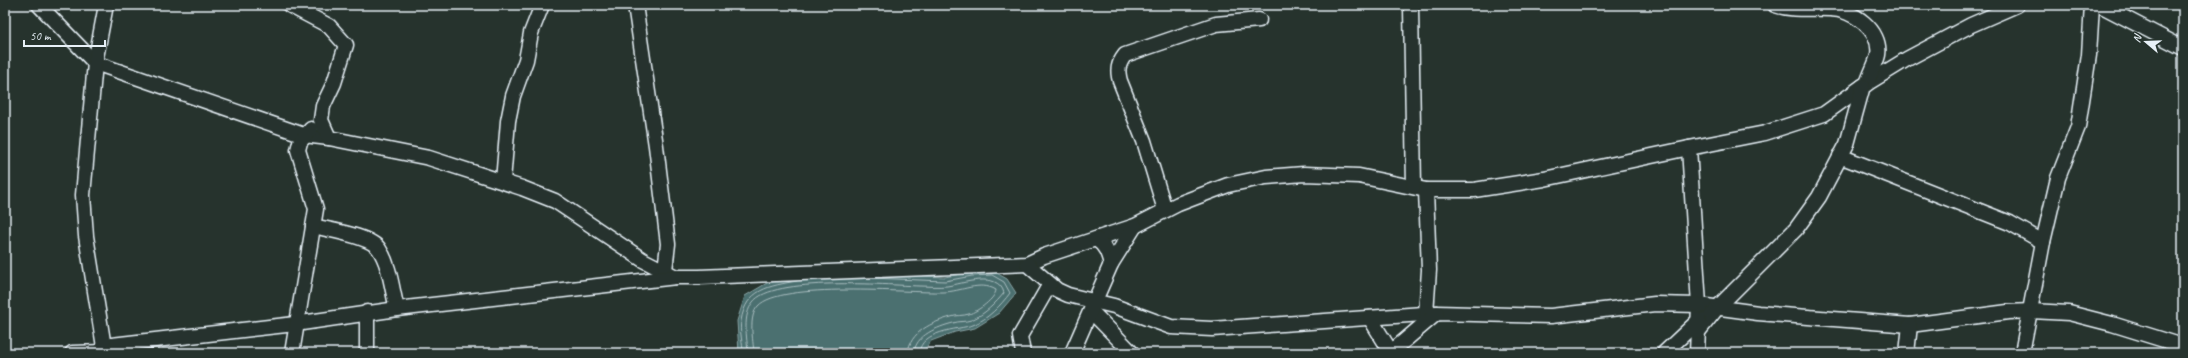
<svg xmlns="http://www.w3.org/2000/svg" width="2188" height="358" font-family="Caveat,sans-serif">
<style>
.water{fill:#4b706f;stroke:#8aa4a6}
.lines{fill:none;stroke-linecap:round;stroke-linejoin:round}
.shore{stroke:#a9bdc1;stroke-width:1}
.minor-casing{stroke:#e8f1f8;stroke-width:17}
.minor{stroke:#26332d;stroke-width:14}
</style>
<rect width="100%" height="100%" fill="#26332d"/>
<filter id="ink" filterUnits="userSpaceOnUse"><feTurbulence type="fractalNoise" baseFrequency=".025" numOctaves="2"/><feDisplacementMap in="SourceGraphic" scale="8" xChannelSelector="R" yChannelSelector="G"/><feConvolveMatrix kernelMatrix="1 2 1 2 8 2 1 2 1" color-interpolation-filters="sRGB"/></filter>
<g filter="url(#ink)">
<polygon class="water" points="993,271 1007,279 1016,293 999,313 975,328 955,332 931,341 922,353 739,353 737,321 745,296 767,283 800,276 866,274 945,277 971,272"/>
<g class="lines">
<g class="shore">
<path d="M870 278 945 281 972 276 992 275 1004 282 1010 293C1001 305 988 319 973 325 957 330 921 330 919 353"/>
<path d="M743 353C743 343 739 331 741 321 746 289 769 286 797 281"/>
<path d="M748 353C747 337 742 316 753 302 772 276 888 285 919 286 928 286 938 287 947 286 962 284 998 270 1004 293 996 303 984 315 971 320 965 322 959 321 953 323 938 327 915 335 914 353"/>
<path d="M754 353C753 339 748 317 758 306 781 281 908 293 943 292 961 292 980 280 996 290 995 299 978 311 969 314 963 316 956 315 951 317 933 322 909 332 908 353"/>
</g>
<defs>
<g id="minor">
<polyline points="39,5 95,63 304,135 329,138"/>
<polyline points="289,5 329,26 346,45 334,83 323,106 321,120 329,138 429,158 522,188 555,201 643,260 676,277 699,277 1027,264 1044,256 1135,226 1178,204 1228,185 1266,177 1304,174 1359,176 1426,190 1474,190 1544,179 1689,148 1765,133 1824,114 1863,86 1907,59 1971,25 2017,5"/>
<polyline points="635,5 656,146 668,244 665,270"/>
<path d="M1775 5C1794 11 1810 8 1830 9 1852 9 1882 30 1878 55 1876 64 1870 74 1867 84"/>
<polyline points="2100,5 2183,48"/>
<polyline points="1411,7 1414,187"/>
<polyline points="1689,148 1699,305 1697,353"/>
<polyline points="1840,156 2010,223 2043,242"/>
<polyline points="503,181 508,121 513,96 526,60 531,33 542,5"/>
<path d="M1165 210 1144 141 1120 81C1117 70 1118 64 1125 55L1216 24 1259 20"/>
<path d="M313 226C329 230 371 236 379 249 390 265 392 290 397 309"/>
<path d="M1096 239C1106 246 1108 253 1111 264"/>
<polyline points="1027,264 1057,290 1068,295 1114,306 1171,327 1212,329 1437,313 1551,316 1655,304 1699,305 1758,313 1910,325 2008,312 2031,311 2069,313 2112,324 2183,346"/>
<polyline points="1091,311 1132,353"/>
<polyline points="1426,314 1429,270 1426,190"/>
<polyline points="1370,318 1391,352"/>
<polyline points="1698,332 1718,307 1796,229 1819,197 1847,144 1863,86"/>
<polyline points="103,346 295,324 397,309 676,277"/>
<polyline points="72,353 104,352"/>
<polyline points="105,353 86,236 83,195 95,63 106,5"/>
<polyline points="292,353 316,209 298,150 300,142 311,129"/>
<polyline points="367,353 367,312"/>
<polyline points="1023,353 1020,336 1050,284"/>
<polyline points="1072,353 1111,264 1135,226"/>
<polyline points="1390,353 1437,313"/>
<polyline points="1664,353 1699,320"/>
<polyline points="1907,353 1910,325"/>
<polyline points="2022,353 2043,242 2058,178 2078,127 2089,55 2092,5"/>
</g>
</defs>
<use href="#minor" class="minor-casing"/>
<use href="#minor" class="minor"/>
</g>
</g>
<rect width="2188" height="358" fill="none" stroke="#26332d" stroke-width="20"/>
<rect x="10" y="10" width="2168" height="338" fill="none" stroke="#e8f1f8" stroke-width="1.5" filter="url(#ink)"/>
<g transform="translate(2146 42) rotate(289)" stroke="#26332d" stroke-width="3" paint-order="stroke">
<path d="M0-3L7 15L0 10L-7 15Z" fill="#e8f1f8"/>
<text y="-6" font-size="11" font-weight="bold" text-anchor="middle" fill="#e8f1f8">N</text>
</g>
<path d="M24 40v6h81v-6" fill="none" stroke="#e8f1f8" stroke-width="2"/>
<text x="30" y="40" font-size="12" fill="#e8f1f8" stroke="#26332d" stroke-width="3" paint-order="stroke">50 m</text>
</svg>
